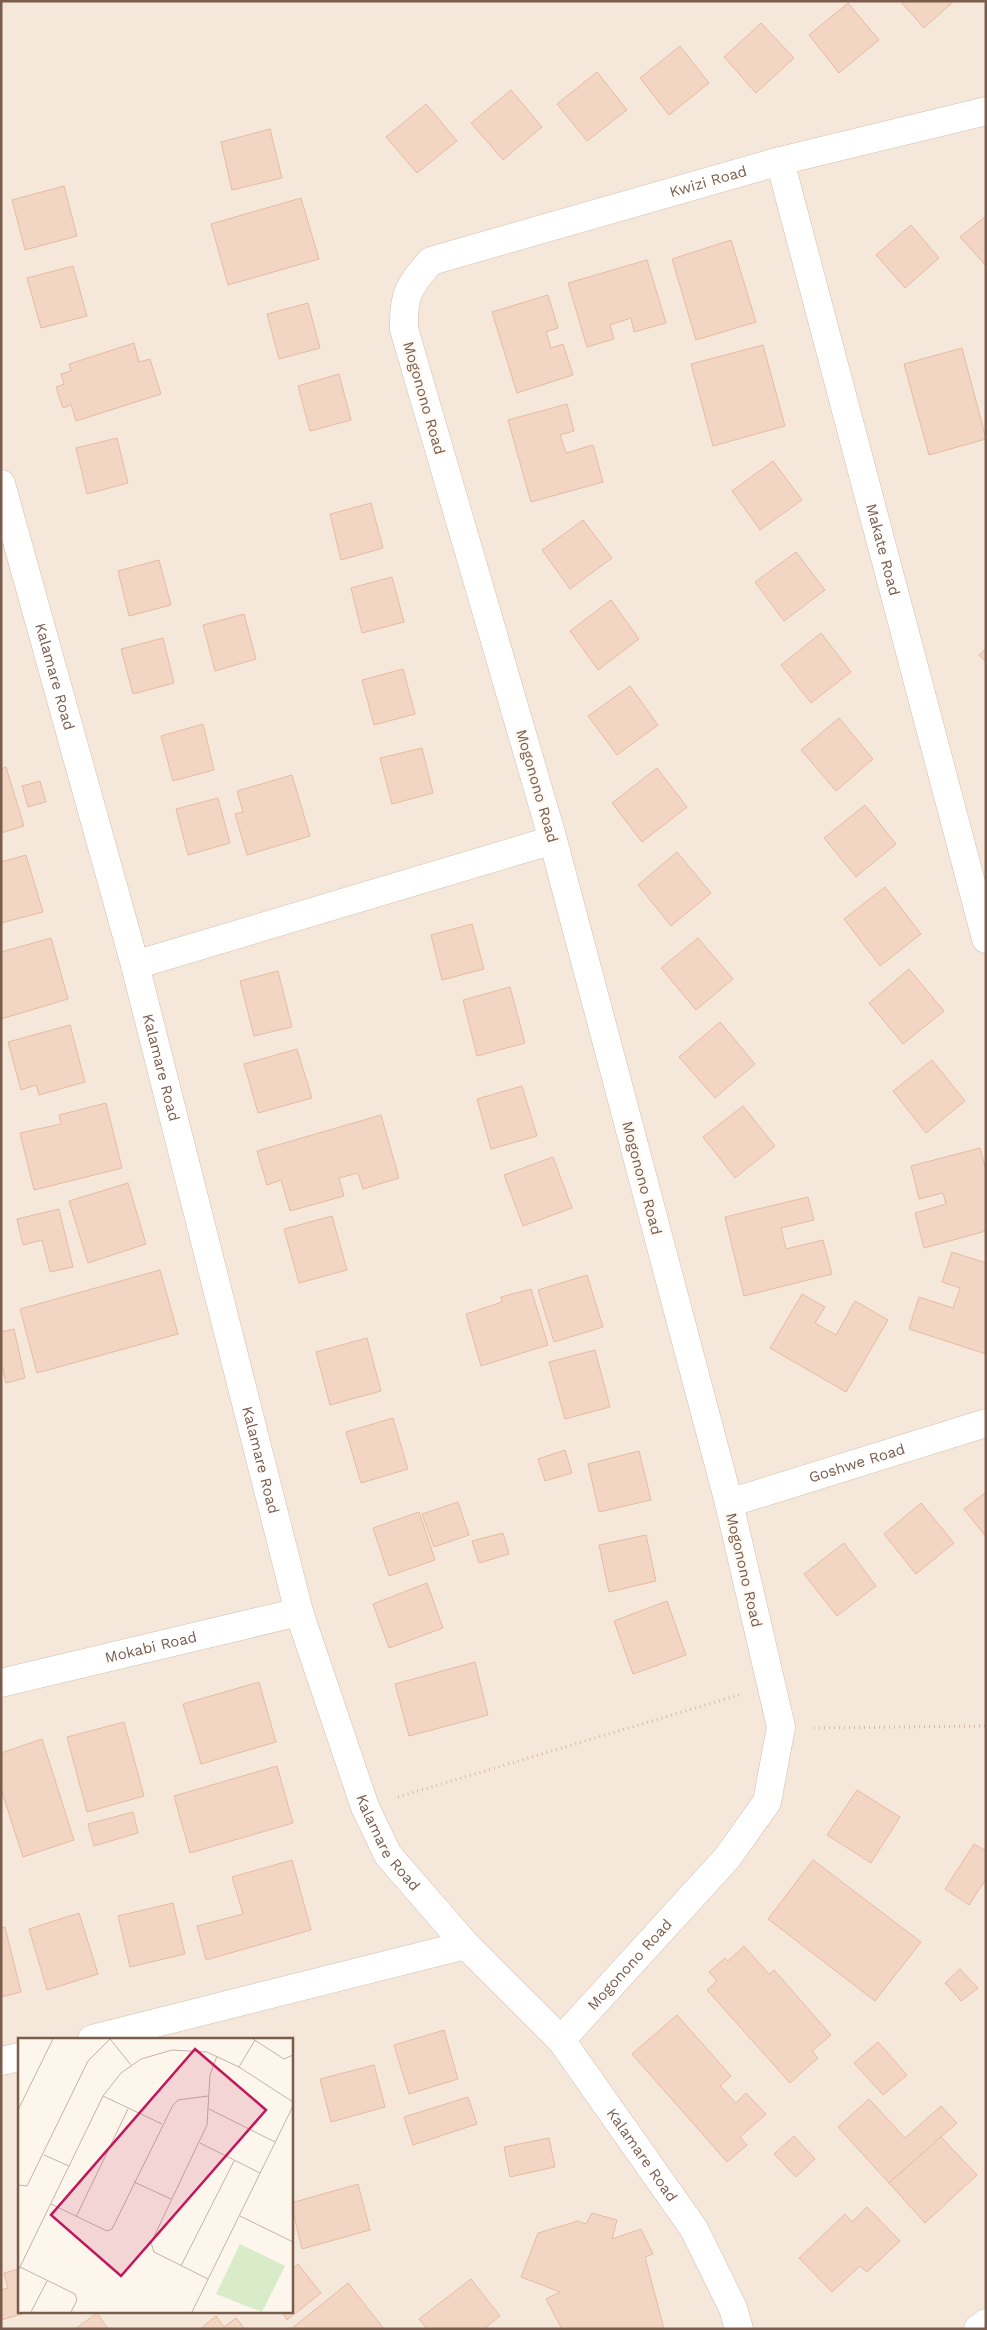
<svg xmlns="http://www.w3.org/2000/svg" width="987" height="2330" font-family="'Work Sans',sans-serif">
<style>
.residential{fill:#f5e8da;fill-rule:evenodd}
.building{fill:#f3d5c3;stroke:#e6bba3}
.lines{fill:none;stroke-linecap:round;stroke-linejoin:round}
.street-casing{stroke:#d1beb0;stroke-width:29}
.path{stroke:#d9b8a5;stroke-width:3;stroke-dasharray:1 4;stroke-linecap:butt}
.street{stroke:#fff;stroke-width:28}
.labels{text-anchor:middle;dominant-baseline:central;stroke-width:5;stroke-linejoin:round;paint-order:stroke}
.street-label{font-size:15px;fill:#7a5c4d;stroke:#fffaf3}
.inset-road{fill:none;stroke:#c5b3a7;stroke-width:1}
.view{fill:#c2185b;fill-opacity:0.15;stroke:#c2185b;stroke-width:2.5}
.inset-edge{fill:none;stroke:#7a5c4d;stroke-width:2.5}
</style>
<rect width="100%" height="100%" fill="#fdf6ec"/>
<path class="residential" d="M1 1H986V2329H1ZM19 2039H291V2311H19Z"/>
<g class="building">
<polygon points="900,1 954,1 924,28"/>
<polygon points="848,3 879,40 839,73 809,35"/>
<polygon points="761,23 794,58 756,93 724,57"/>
<polygon points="680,46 709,83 669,115 640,78"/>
<polygon points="597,72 627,110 587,141 557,104"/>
<polygon points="511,90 542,127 503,160 471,123"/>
<polygon points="426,104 457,141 417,173 386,137"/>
<polygon points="270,129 282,178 232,190 221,142"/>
<polygon points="64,186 77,236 25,250 12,200"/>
<polygon points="301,198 319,259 228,285 211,224"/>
<polygon points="986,216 986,266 960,237"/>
<polygon points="911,225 939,258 905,288 876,255"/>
<polygon points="731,240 756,322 696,340 672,259"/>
<polygon points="647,260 666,323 634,332 631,318 610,325 614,339 587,347 568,283"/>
<polygon points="73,266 87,316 41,328 27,278"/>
<polygon points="548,295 558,328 546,332 551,348 563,344 573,375 517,393 492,312"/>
<polygon points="308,303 320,348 279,359 267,314"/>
<polygon points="134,343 139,362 150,359 161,394 76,421 71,405 63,408 56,387 64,384 61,374 71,371 69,364"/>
<polygon points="763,345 785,426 713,446 691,364"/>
<polygon points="962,348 986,439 929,455 904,364"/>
<polygon points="339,374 351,420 310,431 298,386"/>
<polygon points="567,404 574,431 560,435 566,453 593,445 603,482 531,502 508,420"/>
<polygon points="117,438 128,483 87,494 76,448"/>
<polygon points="773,461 802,500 760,530 732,491"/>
<polygon points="371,503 383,548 341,560 330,514"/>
<polygon points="583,520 612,558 570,589 542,550"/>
<polygon points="796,552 825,590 784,621 755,582"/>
<polygon points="159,560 171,605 129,616 118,571"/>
<polygon points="392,577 404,622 362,633 351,588"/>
<polygon points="611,600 639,639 598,670 570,631"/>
<polygon points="244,614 256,659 215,671 203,625"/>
<polygon points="821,633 851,672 811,703 781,665"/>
<polygon points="163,638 174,683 133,694 121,649"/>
<polygon points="986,648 986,662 979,655"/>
<polygon points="403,669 415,714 374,725 362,680"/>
<polygon points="630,686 658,725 617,755 588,716"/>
<polygon points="839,718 873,759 836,791 801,750"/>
<polygon points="203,724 214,770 173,781 161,736"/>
<polygon points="422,748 433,793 392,804 380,758"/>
<polygon points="6,767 24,826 1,833 1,769"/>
<polygon points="657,768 687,807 642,842 612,803"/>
<polygon points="292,775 310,836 247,855 235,814 243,812 237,791"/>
<polygon points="40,781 46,802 28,807 22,786"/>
<polygon points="218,798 230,843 188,855 176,809"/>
<polygon points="865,805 896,844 856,877 824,838"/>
<polygon points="677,852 711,893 671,926 638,885"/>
<polygon points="26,855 43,912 1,923 1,862"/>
<polygon points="885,887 921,934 880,966 844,919"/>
<polygon points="472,924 484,969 442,980 431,935"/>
<polygon points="51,938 68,999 1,1019 1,952"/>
<polygon points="698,938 733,979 696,1010 661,968"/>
<polygon points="909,969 944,1011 903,1044 869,1003"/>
<polygon points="278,971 292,1027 254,1036 240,981"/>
<polygon points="510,987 525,1043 477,1056 463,1000"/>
<polygon points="720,1022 755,1064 715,1098 679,1057"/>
<polygon points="70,1025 85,1082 39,1095 36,1085 21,1090 8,1042"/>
<polygon points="297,1049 312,1098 258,1113 244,1064"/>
<polygon points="932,1060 965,1101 926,1133 893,1091"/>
<polygon points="522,1086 537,1136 491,1149 477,1099"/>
<polygon points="106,1103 122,1168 34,1190 20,1133 61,1124 59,1115"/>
<polygon points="743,1106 775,1146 735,1178 703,1137"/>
<polygon points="381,1115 399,1178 363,1189 358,1173 339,1178 344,1196 290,1211 281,1180 267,1185 257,1151"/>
<polygon points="980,1148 986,1170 986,1231 924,1248 915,1213 946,1204 943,1193 919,1199 911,1166"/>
<polygon points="553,1157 572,1208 523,1226 504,1175"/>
<polygon points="128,1183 146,1244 88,1263 69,1201"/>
<polygon points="808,1197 814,1220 781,1228 786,1249 823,1240 832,1274 744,1296 725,1217"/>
<polygon points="59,1209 73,1267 50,1272 42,1240 23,1245 17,1219"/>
<polygon points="332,1216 347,1270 299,1283 284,1229"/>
<polygon points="952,1252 986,1263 986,1354 909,1329 919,1297 953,1308 960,1288 942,1282"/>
<polygon points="160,1270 178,1334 37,1373 20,1309"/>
<polygon points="587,1275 603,1327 554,1342 538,1290"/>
<polygon points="531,1289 548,1345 481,1366 466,1314 502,1302 501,1297"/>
<polygon points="802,1294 825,1307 815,1323 836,1335 855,1301 888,1320 846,1392 770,1348"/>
<polygon points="14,1329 25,1378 6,1383 1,1361 1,1332"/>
<polygon points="367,1338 381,1391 330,1405 316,1352"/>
<polygon points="595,1350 610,1407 565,1419 549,1362"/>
<polygon points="393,1418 408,1469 361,1483 346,1432"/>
<polygon points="565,1450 572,1473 545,1481 538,1459"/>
<polygon points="639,1451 651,1500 599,1512 588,1464"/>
<polygon points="986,1492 986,1537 964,1509"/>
<polygon points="458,1502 469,1535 434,1547 422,1514"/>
<polygon points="921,1503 954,1543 916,1574 884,1534"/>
<polygon points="419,1512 435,1560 389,1576 373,1528"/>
<polygon points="503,1533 509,1554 479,1563 472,1541"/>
<polygon points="646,1535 656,1581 609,1592 599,1545"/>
<polygon points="844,1543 876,1586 837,1616 804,1574"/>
<polygon points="427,1583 443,1628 389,1648 373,1604"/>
<polygon points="667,1601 686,1655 633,1674 614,1621"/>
<polygon points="475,1662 488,1715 409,1736 395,1684"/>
<polygon points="259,1682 276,1742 201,1764 183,1704"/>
<polygon points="124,1722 144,1796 87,1812 67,1737"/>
<polygon points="42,1739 74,1840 23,1857 1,1789 1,1753"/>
<polygon points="277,1766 293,1823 190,1853 174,1796"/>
<polygon points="857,1790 900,1817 871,1863 827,1835"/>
<polygon points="133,1812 138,1833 94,1846 88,1824"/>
<polygon points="974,1844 986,1851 986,1879 969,1905 945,1889"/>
<polygon points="292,1860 311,1930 206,1960 197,1926 243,1914 232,1877"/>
<polygon points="813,1860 921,1942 875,2001 768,1919"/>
<polygon points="173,1903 185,1954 130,1967 118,1916"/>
<polygon points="79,1913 98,1974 47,1990 29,1929"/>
<polygon points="5,1927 21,1992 1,1997 1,1928"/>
<polygon points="744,1946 769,1974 774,1970 831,2035 812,2051 818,2058 790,2083 707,1990 717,1981 709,1972 725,1958 728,1961"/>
<polygon points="960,1969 978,1988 961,2001 945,1983"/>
<polygon points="677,2015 731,2076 720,2086 736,2103 746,2093 766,2114 740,2137 747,2145 727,2162 632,2054"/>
<polygon points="444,2030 458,2079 409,2094 394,2045"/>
<polygon points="878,2042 907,2075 883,2095 854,2063"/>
<polygon points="374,2065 385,2107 331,2122 320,2079"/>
<polygon points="468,2097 477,2124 413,2145 404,2117"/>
<polygon points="869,2099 905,2138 941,2106 957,2123 889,2183 838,2127"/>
<polygon points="794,2136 815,2159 796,2177 774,2154"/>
<polygon points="941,2137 977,2175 925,2223 889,2183"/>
<polygon points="549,2138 555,2167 510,2177 504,2147"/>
<polygon points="358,2184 370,2230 302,2249 291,2203"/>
<polygon points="867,2207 900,2241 867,2272 860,2266 832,2292 799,2258 845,2214 852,2222"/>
<polygon points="592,2213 617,2220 612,2239 641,2229 653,2254 645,2257 664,2329 562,2329 546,2299 560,2292 521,2277 538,2233 578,2221 586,2224"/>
<polygon points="298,2264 321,2293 287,2320 281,2311 291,2311 291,2270"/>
<polygon points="19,2269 19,2311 33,2311 1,2320 1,2290 8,2288 4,2273"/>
<polygon points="471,2279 500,2316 484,2329 427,2329 419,2319"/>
<polygon points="348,2283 384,2329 291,2329"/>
<polygon points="97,2313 108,2329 75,2329"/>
<polygon points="216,2316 224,2327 236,2318 245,2329 200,2329"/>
</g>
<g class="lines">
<defs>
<g id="street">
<path id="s1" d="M780 161 986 939"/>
<path id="s2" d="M1 484 135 965 299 1612 365 1807 388 1855 466 1945 561 2040 694 2229 733 2308 739 2329"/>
<polyline points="135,965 553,840"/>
<path id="s3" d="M729 1503 986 1423"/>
<path id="s4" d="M1 1683 299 1612"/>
<polyline points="92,2039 466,1945"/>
<path id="s5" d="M561 2040 727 1858 767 1802 781 1727 729 1503 553 840 404 329C403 294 409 286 431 261L780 161 986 111"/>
<polyline points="1,2061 19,2057"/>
<polyline points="978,2329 986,2323"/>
</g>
</defs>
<use href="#street" class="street-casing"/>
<g class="path">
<polyline points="814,1728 986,1726"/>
<polyline points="398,1797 739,1695"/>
</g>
<use href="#street" class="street"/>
</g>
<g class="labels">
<g class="street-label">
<text stroke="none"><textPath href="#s5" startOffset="2204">Kwizi Road</textPath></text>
<text transform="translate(424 398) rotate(74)">Mogonono Road</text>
<text stroke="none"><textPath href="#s1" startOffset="402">Makate Road</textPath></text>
<text stroke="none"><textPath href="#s2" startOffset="200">Kalamare Road</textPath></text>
<text transform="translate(537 786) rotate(74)">Mogonono Road</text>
<text stroke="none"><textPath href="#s2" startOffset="605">Kalamare Road</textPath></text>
<text transform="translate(642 1178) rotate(75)">Mogonono Road</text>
<text stroke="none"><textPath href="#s2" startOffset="1010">Kalamare Road</textPath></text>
<text stroke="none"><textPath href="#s3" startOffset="134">Goshwe Road</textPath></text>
<text transform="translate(744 1570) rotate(77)">Mogonono Road</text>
<text stroke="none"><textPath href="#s4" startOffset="154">Mokabi Road</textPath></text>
<text stroke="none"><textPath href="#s2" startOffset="1415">Kalamare Road</textPath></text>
<text stroke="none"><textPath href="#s5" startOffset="102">Mogonono Road</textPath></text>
<text stroke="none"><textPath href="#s2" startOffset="1820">Kalamare Road</textPath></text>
</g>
</g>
<g transform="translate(18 2038)">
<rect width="275" height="275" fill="#fdf6ec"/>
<path d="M222 206 267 228 244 274 198 256Z" fill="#d8ecc9"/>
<path class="inset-road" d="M92 1 113 27M235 1 266 21 275 17M221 29 237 2M85 58 144 86M191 71 257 104M0 72 35 1M182 105 242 135M26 117 51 128M116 144 153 161M0 147 9 148 70 23 92 1M33 166 89 193 94 191 155 67 160 62 190 58M222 178 275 204M58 179 110 71M163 228 216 123M2 229 57 256 59 262 53 274M0 233 85 58 103 35 123 21 154 12 189 14 221 29 275 64M190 241 136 214 133 205 189 87 192 37 199 18M13 274 29 243M174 274 275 68"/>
<path class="view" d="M177 11 248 72 103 238 33 177Z"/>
<rect width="275" height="275" class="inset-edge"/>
</g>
<rect width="987" height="2330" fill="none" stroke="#7a5c4d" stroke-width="5"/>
</svg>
